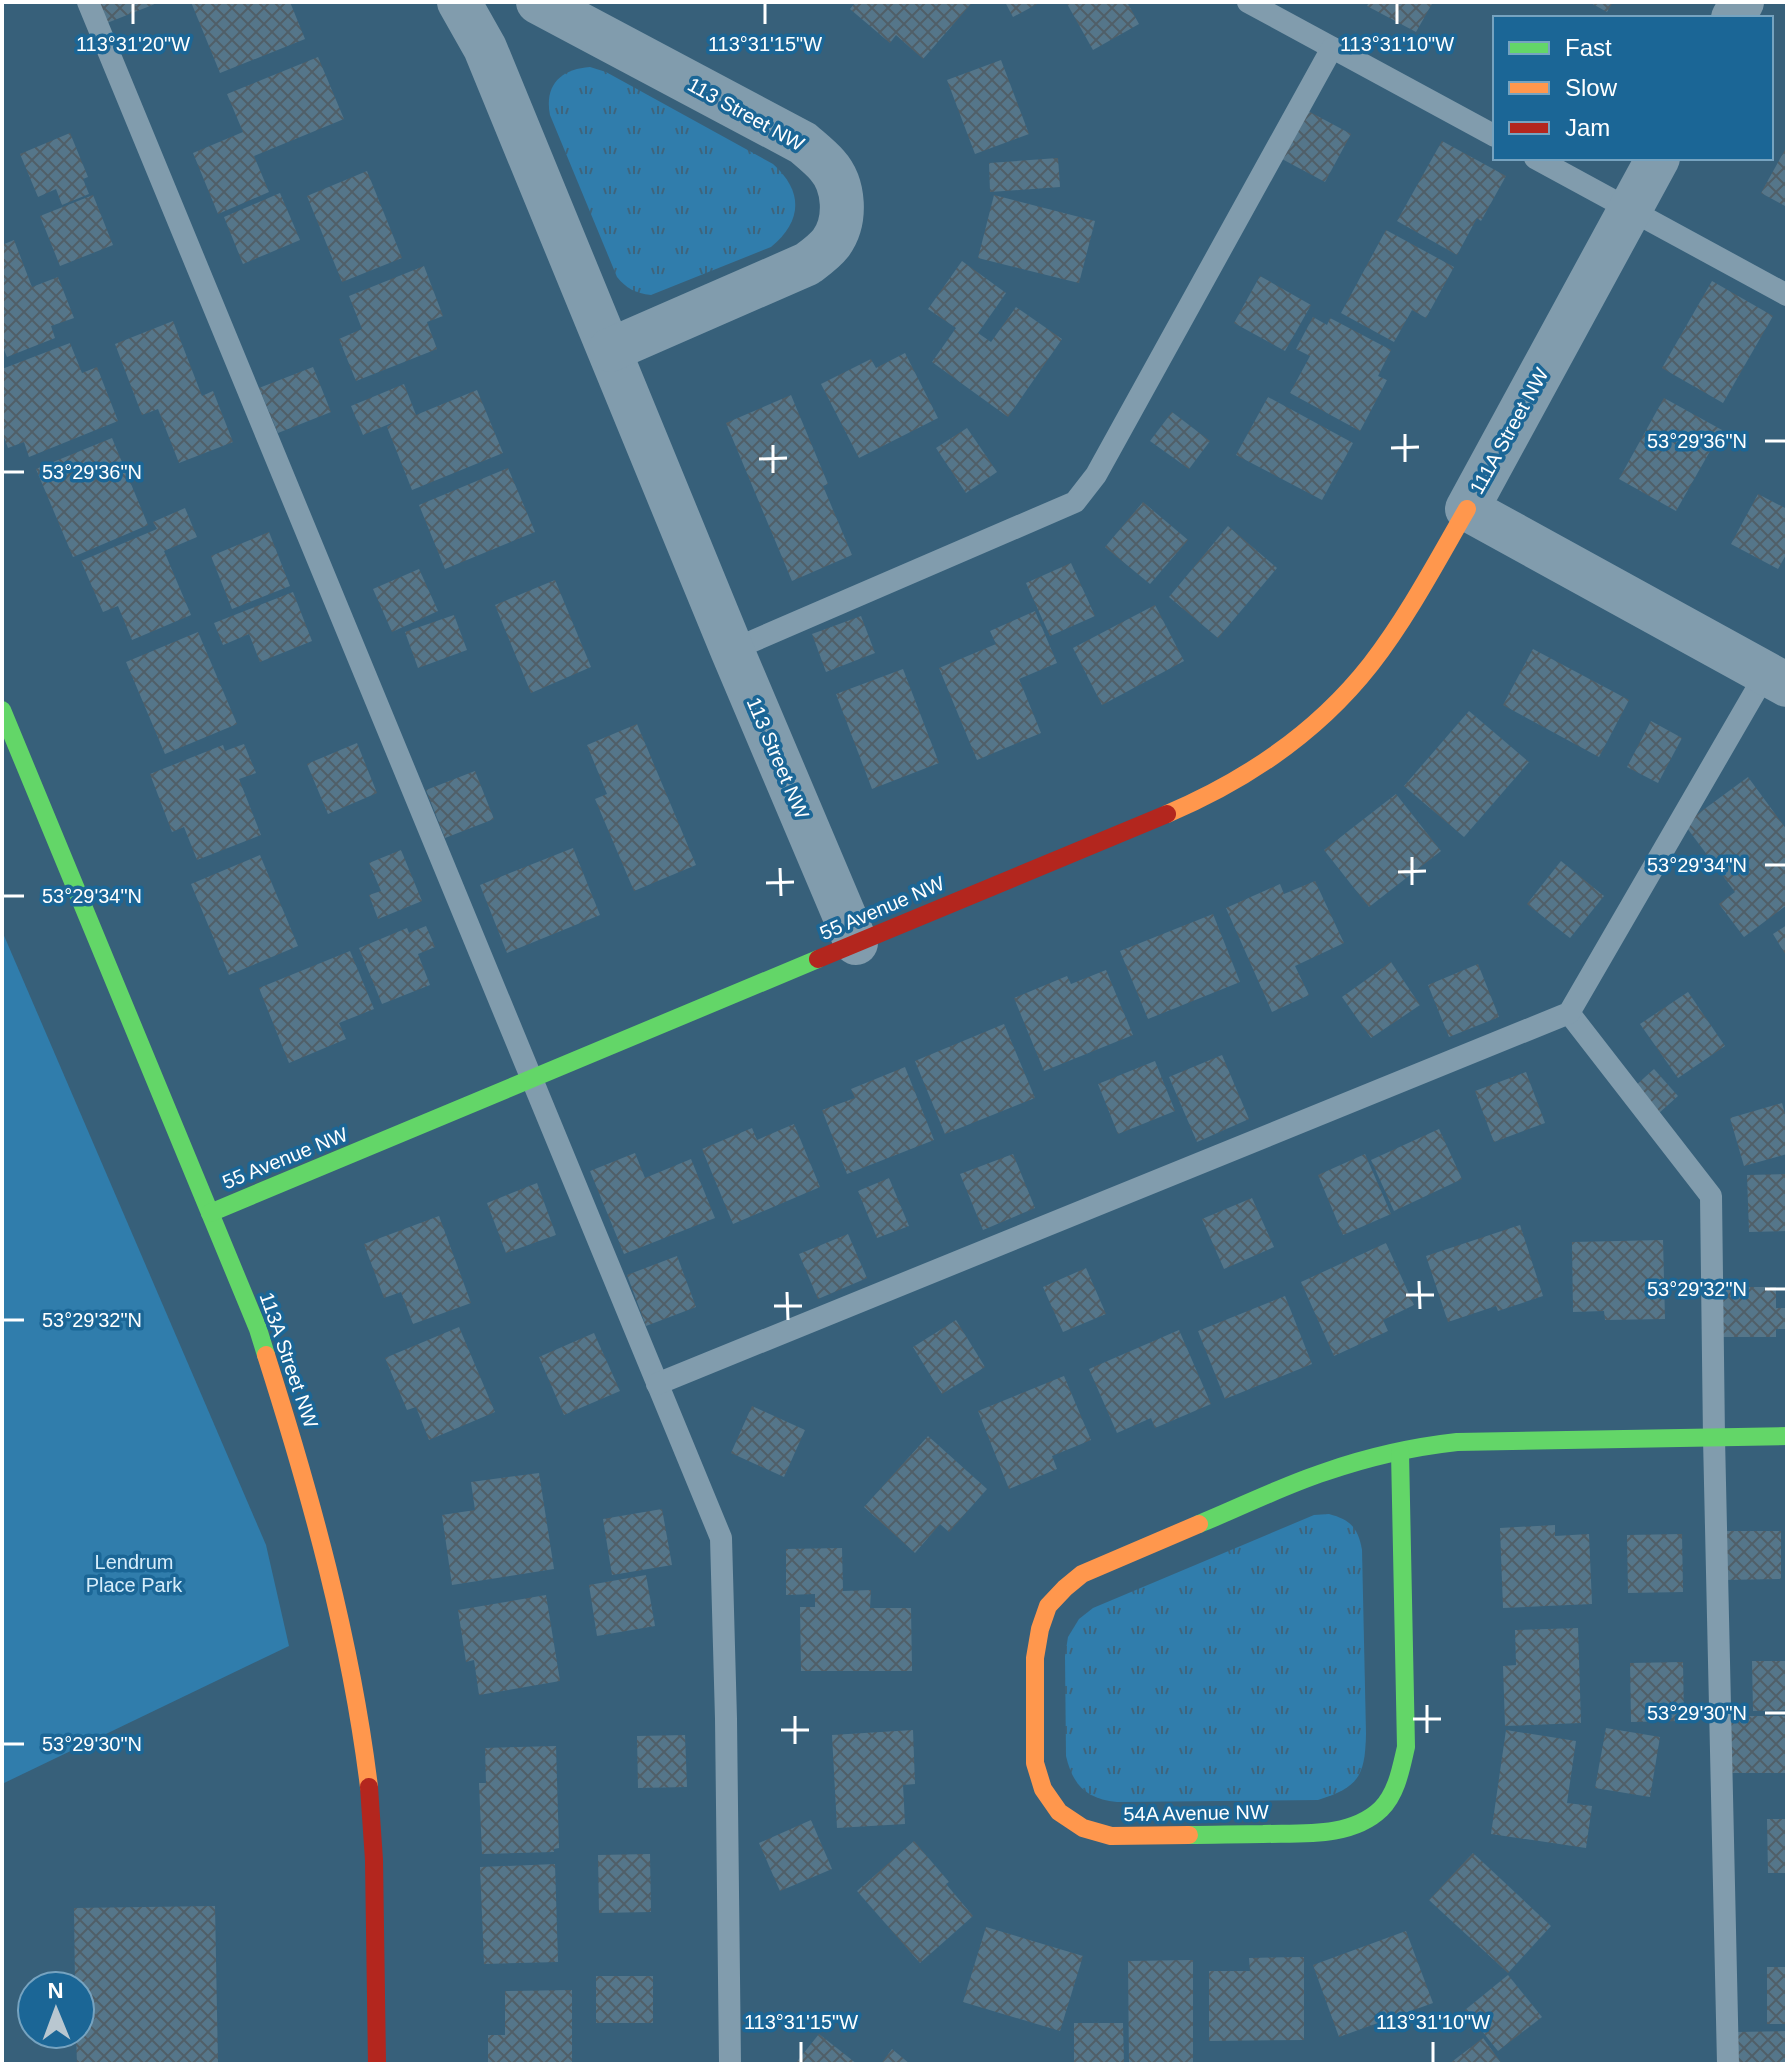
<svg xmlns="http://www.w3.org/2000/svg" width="1789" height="2066" font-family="Arial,sans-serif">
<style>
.grass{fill:url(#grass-tufts)}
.park{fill:#307dac}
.building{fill:url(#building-cross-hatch)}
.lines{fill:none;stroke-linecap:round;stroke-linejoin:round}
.lane{stroke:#819cad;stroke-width:22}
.street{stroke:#819cad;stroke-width:44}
.fast{stroke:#63d668;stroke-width:18}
.slow{stroke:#ff974d;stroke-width:18}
.jam{stroke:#b3261e;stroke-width:18}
.ticks{fill:none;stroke:#fff;stroke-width:3}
.labels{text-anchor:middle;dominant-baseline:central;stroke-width:7;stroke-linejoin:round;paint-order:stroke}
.street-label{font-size:20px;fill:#fff;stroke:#1b6696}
.park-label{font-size:20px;fill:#d6edfb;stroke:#1b6696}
.ticks-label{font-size:20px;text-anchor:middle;fill:#fff;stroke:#1b6696;stroke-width:7;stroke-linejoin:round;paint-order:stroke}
</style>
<defs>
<pattern id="grass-tufts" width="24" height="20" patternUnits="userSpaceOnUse" patternTransform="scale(2)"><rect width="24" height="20" fill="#307dac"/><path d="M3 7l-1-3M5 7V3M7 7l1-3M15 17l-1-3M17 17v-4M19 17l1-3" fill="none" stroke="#3e647c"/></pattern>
<pattern id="building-cross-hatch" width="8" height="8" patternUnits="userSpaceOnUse" patternTransform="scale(2)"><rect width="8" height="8" fill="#55768a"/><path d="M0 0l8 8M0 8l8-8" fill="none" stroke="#505f68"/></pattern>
</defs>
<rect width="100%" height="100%" fill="#37607a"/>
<g class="grass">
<path d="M590 67 606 72 773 164C804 192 802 221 771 247L651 295C635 293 627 289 617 277L550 115C544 85 561 69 590 67Z"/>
<path d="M1329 1514C1351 1520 1358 1528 1362 1550L1366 1734C1365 1776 1359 1787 1318 1800L1117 1802C1087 1799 1073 1786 1066 1756L1065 1656 1068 1637 1079 1619 1093 1608 1314 1515Z"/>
</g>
<polygon class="park" points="2,931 266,1545 289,1646 2,1784"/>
<g class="building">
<polygon points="99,2 160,2 107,23"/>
<polygon points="191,2 290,2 305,39 220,73"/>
<polygon points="856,2 969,2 971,4 923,59 896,35 890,43 850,9"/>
<polygon points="1005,2 1041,2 1013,17"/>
<polygon points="1066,2 1127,2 1139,24 1093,50"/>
<polygon points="1369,2 1433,2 1416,32 1367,6"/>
<polygon points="1589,2 1613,2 1607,12"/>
<polygon points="318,57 344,119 254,156 269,192 218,214 193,153 243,132 227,94"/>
<polygon points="1001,60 1029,134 975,154 947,80"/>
<polygon points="1308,111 1351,134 1325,182 1282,159"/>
<polygon points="70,133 88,177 83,179 89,194 62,205 56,189 38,197 20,154"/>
<polygon points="1442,141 1506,176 1481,221 1477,218 1457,255 1397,221"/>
<polygon points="1787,146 1787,207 1761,193"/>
<polygon points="1058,158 1060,187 990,192 989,163"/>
<polygon points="367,171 402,258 342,282 307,196"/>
<polygon points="280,193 300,240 243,264 224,217"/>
<polygon points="93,195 113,245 60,266 40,216"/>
<polygon points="994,195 1095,221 1079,283 978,258"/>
<polygon points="1386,230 1454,267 1426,318 1412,310 1394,342 1341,313"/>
<polygon points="14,240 32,287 58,277 74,318 51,326 55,338 7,357 2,345 2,245"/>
<polygon points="962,261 1006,293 978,333 991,342 1016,307 1062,339 1008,417 932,362 956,328 928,309"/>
<polygon points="424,266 443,316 427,322 437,349 356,381 339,339 362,329 349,296"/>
<polygon points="1260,276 1311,305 1285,351 1234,323"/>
<polygon points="1712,281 1773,316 1723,403 1662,368"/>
<polygon points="1313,317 1327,325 1330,318 1391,350 1378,376 1387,380 1360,431 1290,393 1310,356 1296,349"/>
<polygon points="173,321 202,396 213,391 233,442 179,463 158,409 142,415 115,344"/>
<polygon points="70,343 82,373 97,367 118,421 29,457 24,442 8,448 2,432 2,369"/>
<polygon points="905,353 938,418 859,458 821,384 871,359 876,368"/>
<polygon points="313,367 331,412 278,433 259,388"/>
<polygon points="404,384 416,415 477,390 503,453 412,490 387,427 394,422 363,435 351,406"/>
<polygon points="791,395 828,484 823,486 852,555 792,581 726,423"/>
<polygon points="1268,397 1353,443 1322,500 1236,455"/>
<polygon points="1664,398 1722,430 1676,511 1619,479"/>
<polygon points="1172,412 1210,441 1189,469 1150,441"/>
<polygon points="967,428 997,472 966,493 936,448"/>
<polygon points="112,438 148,525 73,557 36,469"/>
<polygon points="508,468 535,532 445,569 419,505"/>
<polygon points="1758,494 1787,509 1787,553 1778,569 1731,544"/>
<polygon points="1143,502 1188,540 1150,584 1105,547"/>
<polygon points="185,508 197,537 164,551 191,615 132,640 118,606 103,612 81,561 157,529 153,522"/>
<polygon points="1228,526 1277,568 1218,638 1169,597"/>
<polygon points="269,532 290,586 232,609 211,556"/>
<polygon points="1071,563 1095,616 1050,636 1026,583"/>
<polygon points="419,569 438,611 392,632 373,589"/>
<polygon points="555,580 591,667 531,693 495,605"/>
<polygon points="293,592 312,641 260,662 249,634 223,645 214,623"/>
<polygon points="1155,605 1184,661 1102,705 1073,648"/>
<polygon points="1035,611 1057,663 1019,679 1041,733 977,760 939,668 996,644 990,631"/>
<polygon points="454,615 467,650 418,668 405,632"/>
<polygon points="861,616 875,653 826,672 812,634"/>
<polygon points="198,632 237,724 165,754 126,662"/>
<polygon points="1533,649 1629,700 1599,757 1503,705"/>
<polygon points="903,669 939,763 872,789 836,694"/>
<polygon points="1469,711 1529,762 1464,837 1404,786"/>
<polygon points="1651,721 1682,738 1658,783 1627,767"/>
<polygon points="637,724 696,865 634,891 595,799 607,794 587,745"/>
<polygon points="357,743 377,793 328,814 307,764"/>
<polygon points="244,744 256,773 239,779 261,835 197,860 184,827 172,832 150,774 223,745 225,751"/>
<polygon points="475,771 494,819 445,838 426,790"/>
<polygon points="1748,777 1787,830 1787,905 1744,937 1719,904 1735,892 1684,824"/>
<polygon points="1396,794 1441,851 1369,907 1324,850"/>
<polygon points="573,848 600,915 507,953 480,885"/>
<polygon points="401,850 422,901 378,919 369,895 381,891 369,863"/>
<polygon points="260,855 298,946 229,975 191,884"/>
<polygon points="1561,861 1604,896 1570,938 1527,904"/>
<polygon points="1315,881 1344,943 1295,966 1309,995 1272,1012 1226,908 1280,884 1284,894"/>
<polygon points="1213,914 1240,982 1148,1019 1120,951"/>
<polygon points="1787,925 1787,957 1773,934"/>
<polygon points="426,926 435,947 418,954 430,985 382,1004 359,948 407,928 409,933"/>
<polygon points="350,951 374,1009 339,1023 346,1039 289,1063 259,988"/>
<polygon points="1391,962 1420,1005 1371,1038 1342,997"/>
<polygon points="1478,964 1499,1017 1449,1037 1428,985"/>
<polygon points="1106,970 1133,1035 1044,1071 1014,998 1067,976 1071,984"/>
<polygon points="1688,992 1725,1046 1678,1078 1640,1024"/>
<polygon points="1004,1024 1035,1098 945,1134 915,1061"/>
<polygon points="1222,1055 1249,1119 1197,1142 1169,1077"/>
<polygon points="1155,1061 1175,1111 1118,1134 1098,1084"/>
<polygon points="905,1067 934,1140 847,1174 822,1110 855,1098 851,1089"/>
<polygon points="1654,1069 1678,1096 1659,1113 1635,1086"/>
<polygon points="1526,1072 1545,1123 1494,1142 1475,1091"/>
<polygon points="1782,1103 1787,1121 1787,1154 1744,1166 1730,1118"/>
<polygon points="794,1124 820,1187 733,1224 702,1149 752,1128 757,1140"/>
<polygon points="1439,1129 1462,1179 1394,1211 1371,1160"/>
<polygon points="635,1153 645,1178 691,1159 715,1218 624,1254 590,1171"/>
<polygon points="1013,1154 1035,1208 983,1230 960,1174"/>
<polygon points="1365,1154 1391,1214 1343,1235 1318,1175"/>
<polygon points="1787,1174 1787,1231 1749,1232 1747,1175"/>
<polygon points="889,1178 909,1226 877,1238 858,1191"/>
<polygon points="537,1183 556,1235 506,1253 487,1203"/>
<polygon points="1252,1198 1274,1247 1224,1269 1202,1219"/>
<polygon points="439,1216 471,1303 413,1324 401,1292 384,1298 364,1244"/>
<polygon points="1520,1225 1543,1296 1498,1311 1496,1306 1448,1322 1426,1256"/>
<polygon points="848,1234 867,1278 818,1299 799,1254"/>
<polygon points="1663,1240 1665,1319 1605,1320 1604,1311 1573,1312 1572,1242"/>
<polygon points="1386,1243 1414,1305 1383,1320 1388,1331 1334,1356 1301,1282"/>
<polygon points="677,1256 696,1307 646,1326 627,1275"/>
<polygon points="1086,1268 1106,1314 1063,1332 1043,1287"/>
<polygon points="1718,1287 1776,1287 1776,1308 1787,1308 1787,1329 1776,1329 1776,1337 1718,1337"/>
<polygon points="1285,1296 1312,1364 1225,1399 1198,1331"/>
<polygon points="956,1320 985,1367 942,1394 913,1347"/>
<polygon points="459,1327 495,1412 429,1440 416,1407 407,1410 385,1358"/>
<polygon points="1179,1330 1211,1404 1155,1428 1151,1418 1117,1433 1089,1369"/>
<polygon points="594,1333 620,1391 564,1415 539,1357"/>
<polygon points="1064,1376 1091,1440 1052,1456 1057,1469 1009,1489 978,1411"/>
<polygon points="752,1406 805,1430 784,1477 731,1453"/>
<polygon points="928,1436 987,1489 949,1532 940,1524 915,1553 864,1507"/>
<polygon points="539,1473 554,1569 452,1585 442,1515 475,1510 471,1482"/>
<polygon points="662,1509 672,1565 612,1575 603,1519"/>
<polygon points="1555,1525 1555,1536 1589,1534 1592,1604 1503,1608 1500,1528"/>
<polygon points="1722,1531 1781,1531 1781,1579 1722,1580"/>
<polygon points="1682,1534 1683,1592 1628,1593 1627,1535"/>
<polygon points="842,1548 843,1591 871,1590 870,1608 911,1608 912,1671 801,1671 800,1607 815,1607 815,1594 786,1595 786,1549"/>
<polygon points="646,1575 655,1626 597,1636 589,1585"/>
<polygon points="546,1595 560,1681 479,1695 474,1660 466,1662 458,1610"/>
<polygon points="1578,1628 1581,1723 1505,1726 1503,1666 1516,1665 1515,1630"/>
<polygon points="1752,1661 1787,1661 1787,1710 1753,1711"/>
<polygon points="1683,1662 1684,1721 1631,1722 1630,1663"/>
<rect x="1728" y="1716" width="57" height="57"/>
<polygon points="1606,1728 1660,1737 1650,1797 1595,1788"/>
<polygon points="913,1730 915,1784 903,1785 905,1824 837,1828 832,1735"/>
<polygon points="1506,1730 1576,1741 1567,1803 1592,1806 1586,1848 1491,1834"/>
<polygon points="685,1735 687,1787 638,1788 637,1736"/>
<polygon points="556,1746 559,1848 554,1849 554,1852 482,1854 479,1783 486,1783 485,1748"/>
<polygon points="1767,1819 1787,1819 1787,1873 1768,1873"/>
<polygon points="811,1820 832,1869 780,1891 759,1843"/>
<polygon points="914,1841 949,1882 946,1884 973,1916 920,1963 857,1891"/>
<polygon points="1473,1853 1551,1926 1508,1973 1429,1900"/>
<polygon points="650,1854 651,1912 599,1913 598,1855"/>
<polygon points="555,1864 558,1962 484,1964 480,1867"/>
<polygon points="215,1906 218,2064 77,2064 76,2034 80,2034 80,1986 75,1986 74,1908"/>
<polygon points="986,1927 1083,1956 1060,2031 963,2002"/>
<polygon points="1406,1931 1433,2003 1339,2037 1313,1965"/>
<polygon points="1304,1957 1304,2040 1209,2041 1209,1971 1250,1971 1249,1958"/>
<polygon points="1193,1960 1193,2064 1129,2064 1128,1961"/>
<rect x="1767" y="1967" width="20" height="57"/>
<polygon points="1508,1975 1542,2017 1498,2051 1465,2010"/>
<rect x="596" y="1976" width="57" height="47"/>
<polygon points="572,1990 572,2064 488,2064 488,2035 505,2035 505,1991"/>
<polygon points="1074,2023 1123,2023 1124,2064 1074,2064"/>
<polygon points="1787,2031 1787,2064 1735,2064 1734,2032"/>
<polygon points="819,2034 857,2064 795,2064"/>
<polygon points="1483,2038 1502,2064 1449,2064"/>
<polygon points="892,2049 910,2064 881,2064"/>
</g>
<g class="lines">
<g class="lane">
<polyline points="88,2 721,1538 726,1719 730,2064"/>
<polyline points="1248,2 1495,136"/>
<polyline points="1535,158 1787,295"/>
<polyline points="732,650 1075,502 1096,475 1332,48"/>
<polyline points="1569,1013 1711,1196 1714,1438 1728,2064"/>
<polyline points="657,1384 1569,1013 1766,673"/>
</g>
<g class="street">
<polyline points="459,2 485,48 732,650 856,943"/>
<path d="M538 2 803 143C811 150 820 157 827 165 845 185 847 221 831 243 824 252 815 258 807 264L610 350"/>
<polyline points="1733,18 1742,2"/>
<polyline points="1658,158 1467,509 1787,685"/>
</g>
<g class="fast">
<polyline points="2,710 258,1329 266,1355"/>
<polyline points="210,1213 818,959"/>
<path d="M1199 1524C1241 1507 1282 1486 1325 1472 1368 1457 1412 1447 1457 1442L1787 1436"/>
<path d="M1189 1835C1213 1835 1238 1834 1263 1834 1301 1833 1351 1838 1381 1809 1397 1793 1401 1768 1406 1747L1400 1452"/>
</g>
<g class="slow">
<path d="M1167 814C1247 780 1317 733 1371 664 1408 616 1437 561 1467 509"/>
<path d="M266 1355C311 1496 351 1640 369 1787"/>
<polyline points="1189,1835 1111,1836 1083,1828 1059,1812 1043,1789 1035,1763 1035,1658 1040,1629 1048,1606 1065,1588 1082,1574 1199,1524"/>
</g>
<g class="jam">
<polyline points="818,959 1167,814"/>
<polyline points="369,1787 374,1860 377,2064"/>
</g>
</g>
<path class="ticks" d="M133 4V24M765 4V24M1397 4V24M1405 434V462M1765 441H1785M773 445V473M1391 448 1419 447M759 459 787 458M4 472H24M1412 857V885M1765 865H1785M780 868 781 896M1398 872 1426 871M766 883 794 882M4 896H24M1419 1281 1420 1309M1765 1289H1785M787 1292 788 1320M1406 1295H1434M774 1306H802M4 1320H24M1427 1705V1733M1765 1713H1785M795 1716V1744M1413 1719H1441M781 1730H809M4 1744H24M801 2042V2062M1433 2042V2062"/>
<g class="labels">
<g class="street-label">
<text transform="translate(746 114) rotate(29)">113 Street NW</text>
<text transform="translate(1509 431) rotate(-61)">111A Street NW</text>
<text transform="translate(778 758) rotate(67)">113 Street NW</text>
<text transform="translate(882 908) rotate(-23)">55 Avenue NW</text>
<text transform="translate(285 1158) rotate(-22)">55 Avenue NW</text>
<text transform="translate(289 1360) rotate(71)">113A Street NW</text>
<text transform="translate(1196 1813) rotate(-1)">54A Avenue NW</text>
</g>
<g class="park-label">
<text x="134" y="1562">Lendrum<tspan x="134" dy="23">Place Park</tspan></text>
</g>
</g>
<g class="ticks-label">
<text x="133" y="51">113°31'20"W</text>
<text x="765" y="51">113°31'15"W</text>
<text x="1397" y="51">113°31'10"W</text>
<text x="1697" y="448">53°29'36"N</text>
<text x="92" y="479">53°29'36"N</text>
<text x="1697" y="872">53°29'34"N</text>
<text x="92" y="903">53°29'34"N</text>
<text x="1697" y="1296">53°29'32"N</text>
<text x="92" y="1327">53°29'32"N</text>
<text x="1697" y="1720">53°29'30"N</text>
<text x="92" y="1751">53°29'30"N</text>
<text x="801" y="2029">113°31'15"W</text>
<text x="1433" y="2029">113°31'10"W</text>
</g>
<rect width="1789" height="2066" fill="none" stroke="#ffffff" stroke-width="8"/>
<rect x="1493" y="16" width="280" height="144" fill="#1b6696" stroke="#76a3c0" stroke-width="2"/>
<rect x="1509" y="42" width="40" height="12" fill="#63d668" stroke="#76a3c0" stroke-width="2"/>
<text x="1565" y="56" font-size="24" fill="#ffffff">Fast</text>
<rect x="1509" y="82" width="40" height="12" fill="#ff974d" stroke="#76a3c0" stroke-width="2"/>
<text x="1565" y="96" font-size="24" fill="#ffffff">Slow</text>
<rect x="1509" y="122" width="40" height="12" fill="#b3261e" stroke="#76a3c0" stroke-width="2"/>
<text x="1565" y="136" font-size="24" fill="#ffffff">Jam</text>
<g transform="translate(56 2010) rotate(359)"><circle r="38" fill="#1b6696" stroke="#76a3c0" stroke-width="2"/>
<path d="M0-6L14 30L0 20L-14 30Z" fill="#b9c7d0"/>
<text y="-12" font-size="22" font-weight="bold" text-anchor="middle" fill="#ffffff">N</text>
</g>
</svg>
